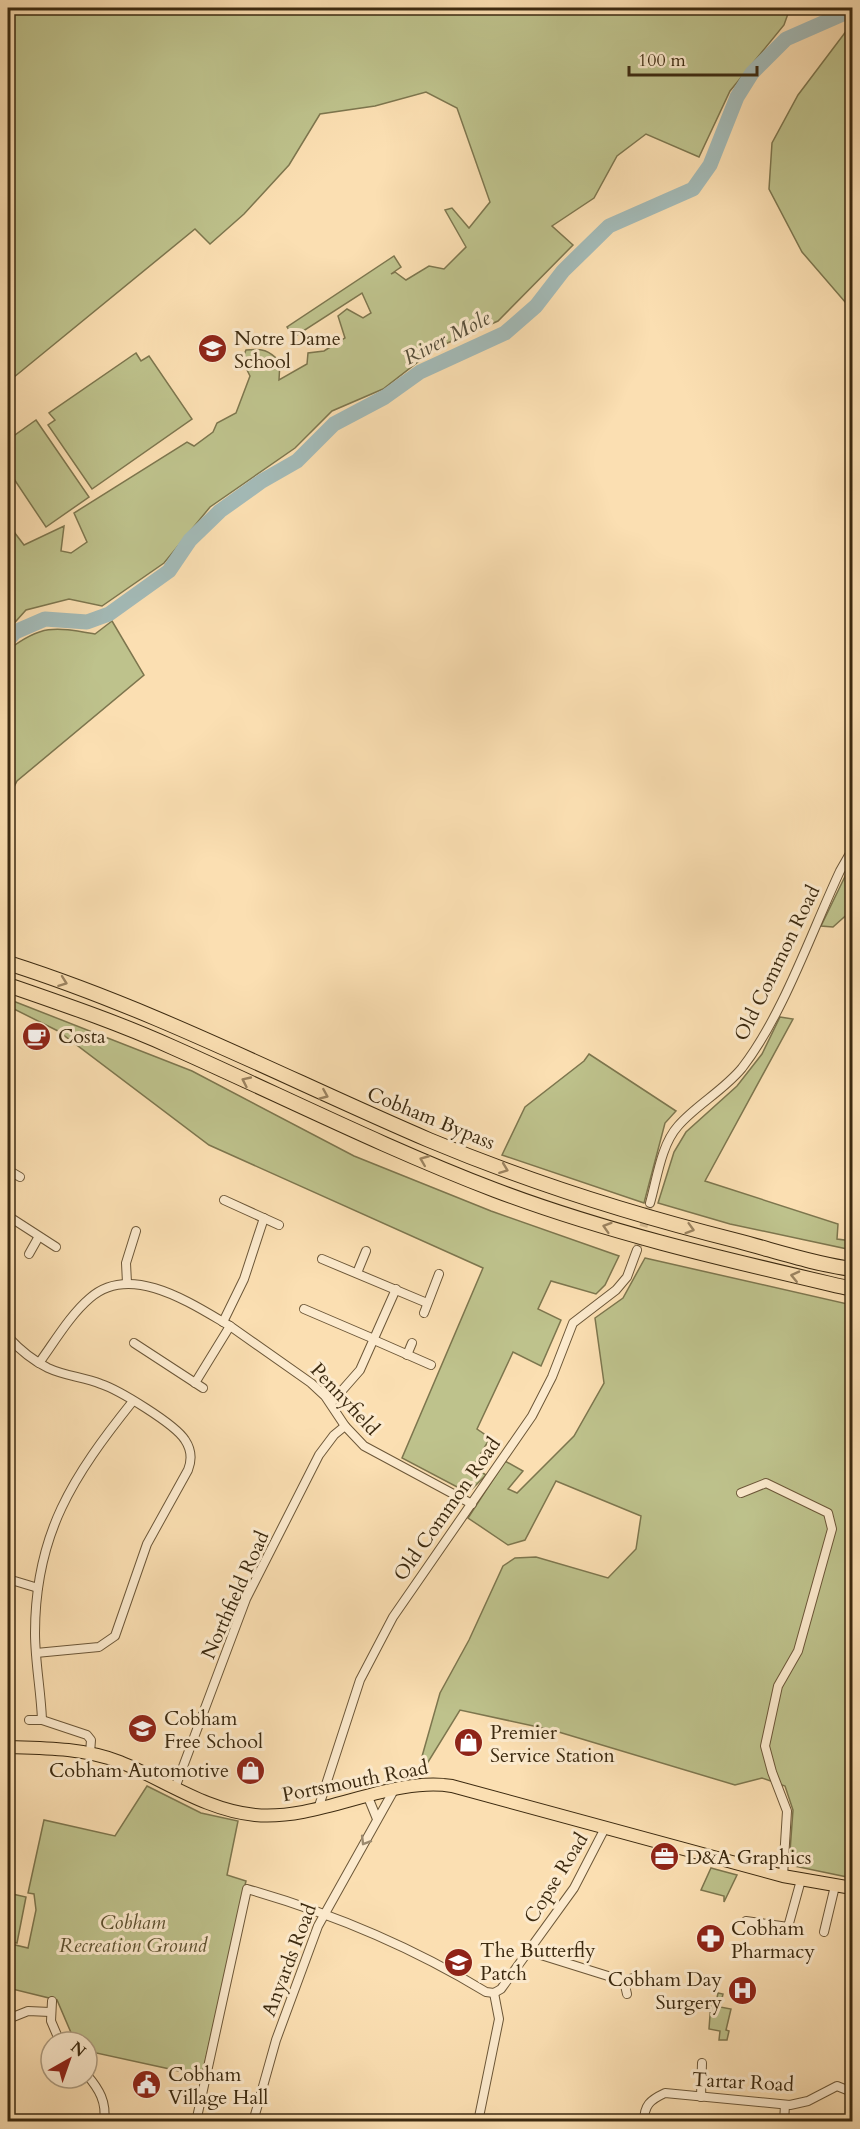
<svg xmlns="http://www.w3.org/2000/svg" width="860" height="2129" font-family="Cardo,serif">
<style>
.green{fill:#bec28c;stroke:#7d764e;stroke-width:1.5}
.lines{fill:none;stroke-linecap:round;stroke-linejoin:round}
.river{stroke:#a3bab7;stroke-width:15}
.street-tunnel{stroke:#d5bb92;stroke-width:8;stroke-dasharray:8 4;stroke-linecap:butt}
.street-casing{stroke:#6c5738;stroke-width:10}
.primary-casing{stroke:#3c2a10;stroke-width:14}
.highway-casing{stroke:#3c2a10;stroke-width:16}
.street{stroke:#fceacd;stroke-width:8}
.primary{stroke:#fbdfb2;stroke-width:12}
.highway{stroke:#fbdfb2;stroke-width:14}
.oneway{stroke:#9c8461}
.oneway2{stroke:#9c8a6e}
.labels{text-anchor:middle;dominant-baseline:central;stroke-width:6;stroke-linejoin:round;paint-order:stroke}
.poi-label{font-size:20px;fill:#3c2a10;stroke:#fceacd;text-anchor:start}
.street-label{font-size:20px;fill:#3c2a10;stroke:#fceacd}
.park-label{font-size:20px;font-style:italic;fill:#5c502f;stroke:#fceacd}
.water-label{font-size:21px;font-style:italic;fill:#564e3a;stroke:#fceacd}
</style>
<rect width="100%" height="100%" fill="#fbdfb2"/>
<filter id="stains"><feTurbulence type="fractalNoise" baseFrequency=".00333" numOctaves="4"/><feColorMatrix values="0 0 0 0 .2 0 0 0 0 .09 0 0 0 0 .02 0 0 0 .5 -.17"/></filter>
<radialGradient id="worn" r=".72"><stop offset=".6" stop-color="#630" stop-opacity="0"/><stop offset="1" stop-color="#630" stop-opacity=".3"/></radialGradient>
<g class="green">
<path d="M8 8H790L784 25 730 91 699 157 646 134 617 156 594 198 552 226 573 245 498 321 436 348 383 389 332 411 295 448 210 507 164 563 102 606 69 599 26 610 8 630V524L24 545 64 526 61 551 71 553 87 542 74 513 187 442 194 446 213 432 217 423 236 413 250 376 242 360 246 350C262 348 269 350 280 362L279 380 307 364 308 353 324 351 345 338 338 316 347 309 363 318 371 313 362 293 294 337 287 327 394 256 401 267 391 274 395 272 406 280 429 266 444 269 466 247 445 210 452 208 469 228 490 202 457 108 426 92 375 106 320 114 289 165 244 214 210 244 195 229 8 382Z"/>
<polygon points="850,26 852,26 852,310 802,252 769,189 772,143 798,95"/>
<polygon points="136,353 141,361 149,356 192,419 92,489 48,425 55,420 49,413"/>
<polygon points="36,420 89,497 46,527 8,470 8,440"/>
<path d="M112 621 144 675 17 781 8 799V650C42 624 55 627 95 634Z"/>
<polygon points="852,862 852,910 833,927 821,926"/>
<polygon points="8,999 192,1071 354,1156 491,1211 619,1256 605,1285 596,1294 551,1281 538,1309 561,1320 541,1366 513,1352 477,1429 490,1438 473,1467 486,1475 472,1489 459,1488 402,1458 483,1268 209,1145 58,1031 8,1006"/>
<polygon points="780,1017 793,1019 705,1181 838,1224 837,1239 852,1241 852,1250 730,1224 658,1203 674,1152 686,1132 737,1086 762,1054"/>
<polygon points="589,1054 676,1111 665,1123 644,1203 502,1155 525,1107 584,1061"/>
<polygon points="645,1258 852,1305 852,1878 789,1865 793,1810 785,1786 762,1778 735,1785 552,1730 460,1710 425,1767 421,1760 440,1693 469,1640 503,1566 515,1558 536,1557 608,1578 636,1549 641,1516 556,1481 525,1540 508,1545 468,1518 505,1461 523,1471 508,1489 517,1493 574,1436 604,1383 595,1318 623,1298"/>
<polygon points="147,1786 201,1813 238,1821 227,1875 246,1881 202,2076 87,2051 87,2042 75,2042 57,2000 8,1988 8,1960 11,1944 28,1948 36,1910 34,1894 28,1893 44,1820 115,1836"/>
<polygon points="711,1868 737,1875 724,1902 724,1896 701,1890"/>
<polygon points="8,1893 26,1897 17,1943 8,1941"/>
<polygon points="718,1993 723,1994 720,2007 731,2009 726,2030 729,2031 727,2040 719,2040 720,2031 709,2029 711,2002 716,2003"/>
</g>
<g class="lines">
<polyline class="river" points="8,640 15,632 45,619 87,622 109,614 169,571 190,540 220,511 262,481 297,461 334,424 385,397 420,372 505,333 536,306 563,271 609,226 693,189 710,165 737,97 752,73 786,39 843,14 852,14"/>
<polyline class="street-tunnel" points="637,1250 650,1203"/>
<defs>
<g id="street">
<polyline points="8,1170 20,1177"/>
<polyline points="224,1200 279,1225"/>
<path d="M650 1203C657 1179 661 1145 678 1126 696 1105 723 1091 742 1068 783 1015 811 933 840 871L852 850"/>
<polyline points="8,1216 56,1247"/>
<polyline points="29,1254 38,1238"/>
<polyline points="322,1259 427,1303"/>
<polyline points="357,1273 366,1251"/>
<polyline points="127,1283 126,1263 136,1231"/>
<polyline points="304,1309 374,1339"/>
<polyline points="424,1313 439,1274"/>
<polyline points="223,1322 244,1279 264,1218"/>
<polyline points="230,1326 311,1383 325,1396 345,1426 364,1446 472,1504"/>
<path d="M8 1337C19 1349 32 1360 48 1368 65 1376 83 1377 101 1384 119 1390 175 1424 185 1440 191 1449 192 1460 188 1470L147 1544 115 1636 99 1647 36 1653"/>
<polyline points="374,1340 431,1365"/>
<polyline points="134,1343 203,1388"/>
<polyline points="407,1355 412,1343"/>
<path d="M39 1363C55 1341 70 1315 90 1298 131 1262 192 1304 230 1326L195 1383"/>
<polyline points="331,1403 360,1370 396,1289"/>
<polyline points="741,1493 766,1483 828,1513 832,1529 798,1651 778,1686 765,1746 772,1772 787,1811 783,1876"/>
<polyline points="8,1579 38,1588"/>
<polyline points="29,1720 42,1720 87,1735 91,1740 90,1753"/>
<path d="M42 1720C41 1691 35 1662 35 1633 35 1534 73 1476 133 1401"/>
<polyline points="175,1788 246,1599 319,1455 334,1435 345,1426"/>
<polyline points="368,1797 377,1819"/>
<polyline points="318,1809 360,1680 393,1617 532,1416 552,1377 573,1323 616,1290 627,1277 637,1250"/>
<polyline points="746,1921 788,1927 801,1880"/>
<polyline points="824,1932 835,1886"/>
<polyline points="528,1951 624,1981 636,1977"/>
<polyline points="624,1981 627,1994"/>
<polyline points="52,2001 51,2021 60,2042"/>
<polyline points="8,2019 28,2011 50,2012"/>
<path d="M87 2075C99 2089 107 2102 104 2122"/>
<polyline points="701,2097 702,2063"/>
<path d="M196 2122 247 1889C331 1913 412 1947 486 1992L494 1993 501 1989 574 1888 605 1828"/>
<polyline points="253,2122 276,2040 318,1926 394,1790"/>
<polyline points="478,2122 499,2019 494,1993"/>
<path d="M644 2122C644 2105 650 2100 665 2093L790 2105 808 2101 837 2086 852 2092"/>
<polyline points="784,2122 785,2105"/>
</g>
<path id="primary" d="M8 1747C45 1748 84 1748 120 1762 165 1780 205 1810 255 1815 321 1821 390 1776 452 1786L783 1876 852 1888"/>
<g id="highway">
<path d="M8 963C153 1009 289 1080 429 1140 529 1182 633 1215 738 1241 776 1251 814 1264 852 1269"/>
<path d="M8 985C63 1004 119 1023 172 1047 280 1095 385 1148 495 1190 611 1234 732 1261 852 1289"/>
</g>
</defs>
<use href="#street" class="street-casing"/>
<use href="#primary" class="primary-casing"/>
<use href="#highway" class="highway-casing"/>
<use href="#street" class="street"/>
<use href="#primary" class="primary"/>
<use href="#highway" class="highway"/>
</g>
<defs><path id="oneway-chevron" d="M-2-3.5L2.5 0L-2 3.5" fill="none" stroke-width="1.6" stroke-linecap="round" stroke-linejoin="round" transform="scale(1.5)"/></defs>
<g class="oneway">
<use href="#oneway-chevron" transform="translate(63 982) rotate(20)"/>
<use href="#oneway-chevron" transform="translate(246 1081) rotate(-155)"/>
<use href="#oneway-chevron" transform="translate(324 1095) rotate(23)"/>
<use href="#oneway-chevron" transform="translate(424 1160) rotate(-158)"/>
<use href="#oneway-chevron" transform="translate(504 1169) rotate(21)"/>
<use href="#oneway-chevron" transform="translate(607 1227) rotate(-163)"/>
<use href="#oneway-chevron" transform="translate(690 1229) rotate(16)"/>
<use href="#oneway-chevron" transform="translate(795 1276) rotate(-167)"/>
</g>
<use class="oneway2" href="#oneway-chevron" transform="translate(365 1841) rotate(121)"/>
<defs>
<symbol id="school-disc" viewBox="-11 -11 22 22"><circle r="9.5" fill="#8f2418" stroke="#fceacd"/><path d="M0-5L7-2L0 1L-7-2ZM-4 1L0 2.5L4 1V4Q0 6-4 4Z" fill="#fff"/></symbol>
<symbol id="cafe-disc" viewBox="-11 -11 22 22"><circle r="9.5" fill="#8f2418" stroke="#fceacd"/><path d="M-5.5-4.5H6V0H3Q3 3.5 0 3.5H-2.5Q-5.5 3.5-5.5 0ZM3-3.2v2h1.7v-2ZM-6 4.5H4V6H-6Z" fill="#fff"/></symbol>
<symbol id="shop-disc" viewBox="-11 -11 22 22"><circle r="9.5" fill="#8f2418" stroke="#fceacd"/><path d="M-5-2.5h2.3a2.7 3.5 0 0 1 5.4 0H5L5.5 6h-11ZM-1.5-2.5h3a1.5 2.3 0 0 0-3 0Z" fill="#fff"/></symbol>
<symbol id="office-disc" viewBox="-11 -11 22 22"><circle r="9.5" fill="#8f2418" stroke="#fceacd"/><path d="M-6-3h4V-5.5h4V-3h4V5H-6ZM-1-4.5V-3h2v-1.5ZM-6 0V1H6V0Z" fill="#fff"/></symbol>
<symbol id="pharmacy-disc" viewBox="-11 -11 22 22"><circle r="9.5" fill="#8f2418" stroke="#fceacd"/><path d="M-2-6h4v4h4v4h-4v4h-4v-4h-4v-4h4Z" fill="#fff"/></symbol>
<symbol id="hospital-disc" viewBox="-11 -11 22 22"><circle r="9.5" fill="#8f2418" stroke="#fceacd"/><path d="M-5-5h3v3.5h4V-5h3V5h-3V1.5h-4V5h-3Z" fill="#fff"/></symbol>
<symbol id="civic-disc" viewBox="-11 -11 22 22"><circle r="9.5" fill="#8f2418" stroke="#fceacd"/><path d="M-.6-6.5H3V-4.5H.6V-3L4-1V1h2V6H-6V1h2V-1L-.6-3ZM-1.2 2.5V6h2.4V2.5Z" fill="#fff"/></symbol>
</defs>
<g fill-rule="evenodd">
<use href="#school-disc" x="196" y="332" width="33" height="33"/>
<use href="#cafe-disc" x="20" y="1020" width="33" height="33"/>
<use href="#school-disc" x="126" y="1712" width="33" height="33"/>
<use href="#shop-disc" x="452" y="1726" width="33" height="33"/>
<use href="#shop-disc" x="234" y="1754" width="33" height="33"/>
<use href="#office-disc" x="648" y="1840" width="33" height="33"/>
<use href="#pharmacy-disc" x="694" y="1922" width="33" height="33"/>
<use href="#school-disc" x="442" y="1946" width="33" height="33"/>
<use href="#hospital-disc" x="726" y="1974" width="33" height="33"/>
<use href="#civic-disc" x="130" y="2068" width="33" height="33"/>
</g>
<g class="labels">
<g class="poi-label">
<text x="234" y="338">Notre Dame<tspan x="234" dy="23">School</tspan></text>
<text x="58" y="1036">Costa</text>
<text x="164" y="1718">Cobham<tspan x="164" dy="23">Free School</tspan></text>
<text x="490" y="1732">Premier<tspan x="490" dy="23">Service Station</tspan></text>
<text x="229" y="1770" text-anchor="end">Cobham Automotive</text>
<text x="686" y="1857">D&amp;A Graphics</text>
<text x="731" y="1928">Cobham<tspan x="731" dy="23">Pharmacy</tspan></text>
<text x="480" y="1950">The Butterfly<tspan x="480" dy="23">Patch</tspan></text>
<text x="722" y="1979" text-anchor="end">Cobham Day<tspan x="722" dy="23">Surgery</tspan></text>
<text x="168" y="2074">Cobham<tspan x="168" dy="23">Village Hall</tspan></text>
</g>
<g class="street-label">
<text transform="translate(777 963) rotate(-64)">Old Common Road</text>
<text transform="translate(431 1118) rotate(22)">Cobham Bypass</text>
<text transform="translate(345 1399) rotate(47)">Pennyfield</text>
<text transform="translate(447 1509) rotate(-55)">Old Common Road</text>
<text transform="translate(235 1595) rotate(-66)">Northfield Road</text>
<text transform="translate(355 1781) rotate(-11)">Portsmouth Road</text>
<text transform="translate(556 1878) rotate(-58)">Copse Road</text>
<text transform="translate(289 1960) rotate(-69)">Anyards Road</text>
<text transform="translate(743 2082) rotate(3)">Tartar Road</text>
</g>
<g class="park-label">
<text x="133" y="1922">Cobham<tspan x="133" dy="23">Recreation Ground</tspan></text>
</g>
<g class="water-label">
<text transform="translate(447 338) rotate(-27)">River Mole</text>
</g>
</g>
<rect width="860" height="2129" fill="none" stroke="#fbdfb2" stroke-width="30"/>
<rect x="9" y="9" width="842" height="2111" fill="none" stroke="#3c2a10" stroke-width="3"/>
<rect x="15" y="15" width="830" height="2099" fill="none" stroke="#3c2a10" stroke-width="1.5"/>
<g transform="translate(69 2060) rotate(40)"><circle r="28" fill="#fceacd" stroke="#af9d81" stroke-width="1.5"/>
<path d="M0-4.5L10 22L0 15L-10 22Z" fill="#8f2418"/>
<text y="-9" font-size="16" font-weight="bold" text-anchor="middle" fill="#3c2a10">N</text>
</g>
<path d="M629 66v9h128v-9" fill="none" stroke="#3c2a10" stroke-width="3"/>
<text x="638" y="66" font-size="18" fill="#3c2a10" stroke="#fceacd" stroke-width="4.5" paint-order="stroke">100 m</text>
<rect width="100%" height="100%" filter="url(#stains)"/>
<rect width="100%" height="100%" fill="url(#worn)"/>
</svg>
